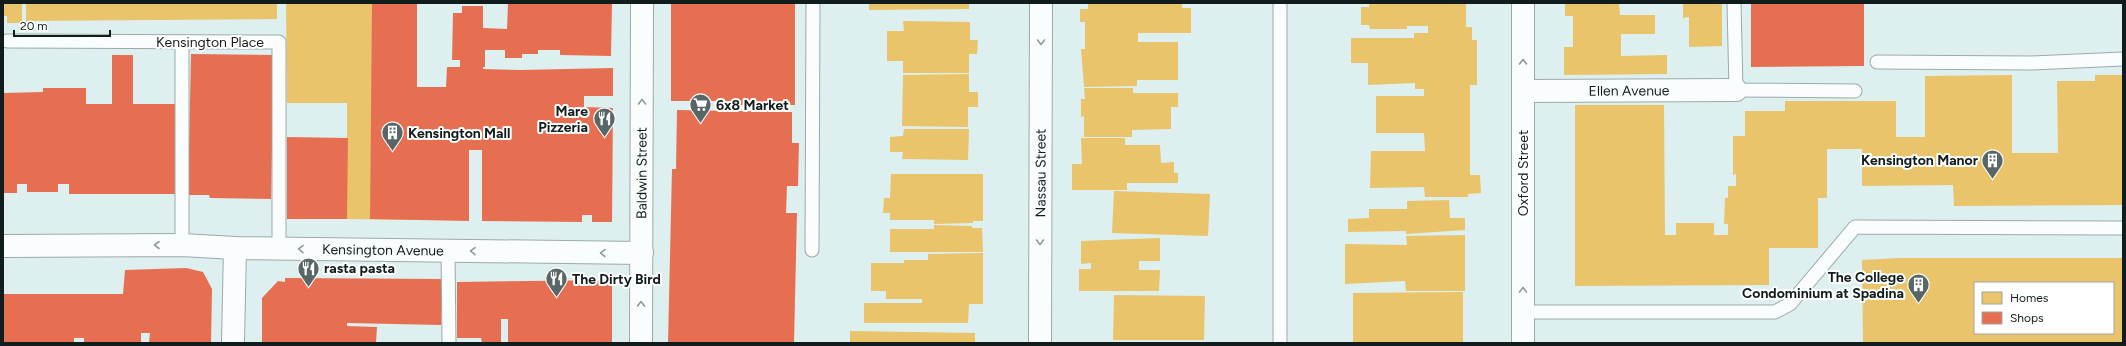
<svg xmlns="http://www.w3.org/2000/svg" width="2126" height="346" font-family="Figtree,sans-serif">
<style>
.homes{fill:#e9c46a;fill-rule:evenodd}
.shops{fill:#e76f51}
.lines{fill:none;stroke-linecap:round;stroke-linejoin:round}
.lane-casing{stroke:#9ca9a9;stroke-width:15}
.street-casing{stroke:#9ca9a9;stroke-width:24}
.lane{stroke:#fafdfd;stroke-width:13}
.street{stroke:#fafdfd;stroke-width:22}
.oneway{stroke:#919898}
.labels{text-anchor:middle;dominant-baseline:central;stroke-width:4;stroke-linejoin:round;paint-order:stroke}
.street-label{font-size:14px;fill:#111d1c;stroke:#fff}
.poi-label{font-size:14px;font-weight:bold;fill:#111d1c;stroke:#fff;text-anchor:start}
</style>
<rect width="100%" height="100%" fill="#deefef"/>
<g class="homes">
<polygon points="3,3 22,3 22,23 7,23 7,16 3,16"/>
<polygon points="26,3 277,3 277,19 26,21"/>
<polygon points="286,3 417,3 416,220 347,219 347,103 287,103"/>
<polygon points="869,3 969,3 969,9 869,10"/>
<polygon points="1088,3 1182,3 1182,8 1191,8 1191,33 1138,33 1138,42 1178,42 1178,80 1137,80 1137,86 1084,87 1081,49 1085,49 1085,22 1080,22 1080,9 1088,9"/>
<polygon points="1369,3 1466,3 1466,27 1472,27 1472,40 1477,40 1477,85 1470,85 1470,175 1480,175 1481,193 1468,194 1468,197 1425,197 1424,187 1370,188 1371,151 1425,151 1424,133 1376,133 1376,96 1424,96 1424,89 1415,89 1415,83 1368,85 1368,63 1351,63 1351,38 1414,38 1414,33 1428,33 1428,26 1407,26 1407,29 1370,29 1369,25 1361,25 1361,7 1369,7"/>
<polygon points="1565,3 1619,3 1620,15 1655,15 1655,34 1621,34 1621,56 1667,55 1667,74 1564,75 1564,47 1573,47 1573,16 1565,16"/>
<polygon points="1683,3 1722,3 1722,46 1689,47 1689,17 1683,18"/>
<polygon points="903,21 970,22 970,40 978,40 977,54 969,54 969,73 903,73 903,61 887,61 887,31 904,31"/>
<polygon points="969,74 969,92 978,92 978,107 968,107 968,127 902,126 903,75"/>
<polygon points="2012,75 2012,153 2058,153 2057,81 2095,81 2095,75 2123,75 2123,205 1954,206 1953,185 1862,186 1862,149 1827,149 1827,198 1818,198 1818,248 1769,248 1769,285 1575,286 1575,105 1664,105 1665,235 1676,235 1676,223 1714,223 1714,235 1728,235 1728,224 1724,224 1725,198 1728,198 1728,186 1736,186 1736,174 1733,175 1733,136 1745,136 1745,111 1785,111 1785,101 1896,101 1896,137 1925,137 1925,76"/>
<polygon points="1084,88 1133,88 1133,93 1178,93 1178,107 1171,107 1171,129 1132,130 1132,137 1084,137 1084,116 1081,117 1081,99 1085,99"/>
<polygon points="904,129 969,129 968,160 902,159 903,152 890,152 890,137 903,136"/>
<polygon points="1081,138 1125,138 1125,145 1160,145 1161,163 1174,162 1174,173 1178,173 1178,183 1127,183 1127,190 1072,190 1072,164 1082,164"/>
<polygon points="891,174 983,174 983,221 973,221 973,223 934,224 934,220 890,220 890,213 883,213 884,198 890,198"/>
<polygon points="1114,191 1210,194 1208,236 1112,233"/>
<polygon points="1449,200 1450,218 1465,218 1465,230 1406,234 1406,231 1348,232 1348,219 1369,218 1369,209 1407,209 1407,201"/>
<polygon points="934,225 972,226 972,228 982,228 983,252 890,252 890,229 934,229"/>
<polygon points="1465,235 1465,291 1406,291 1405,281 1345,284 1345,244 1407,245 1406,236"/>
<polygon points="1160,238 1160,261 1139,261 1139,270 1160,270 1159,291 1079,291 1079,269 1091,269 1091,263 1081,264 1081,241"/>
<polygon points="983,253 983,304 969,304 968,323 864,323 864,303 922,303 922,299 886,299 886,291 871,291 871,263 904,263 904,260 928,260 928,254"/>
<path d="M1899 258H2123V343H1863L1862 260ZM1975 283H2113V333H1975Z"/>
<polygon points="1463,292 1463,342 1353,342 1353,293"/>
<polygon points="1114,295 1205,296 1204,340 1113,340"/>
<polygon points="850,331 975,333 975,343 850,343"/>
</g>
<g class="shops">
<polygon points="372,3 417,3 417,87 446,87 447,67 460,67 460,60 452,60 453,13 462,13 462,6 483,6 483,28 507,29 508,3 612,3 611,56 560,55 560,50 538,50 538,54 522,54 522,58 505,58 505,50 485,50 485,67 483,67 483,69 521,70 613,68 613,96 584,96 584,107 613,108 612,222 592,222 592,215 582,215 582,222 482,221 482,150 469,150 469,221 370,219"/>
<polygon points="671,3 795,4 795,105 723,105 723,101 671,101"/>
<polygon points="1751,3 1864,3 1864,66 1751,67"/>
<polygon points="191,54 274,55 271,199 210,198 209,195 188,195"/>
<polygon points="112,55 133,55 133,104 177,104 176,194 69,194 69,184 58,184 58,192 27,192 27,184 17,184 17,193 3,193 3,93 43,92 43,88 86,88 86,104 112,104"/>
<polygon points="677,110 792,112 792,143 799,143 798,186 787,186 786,213 797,213 794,343 668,343 672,169 676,169"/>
<polygon points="287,137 348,138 347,219 287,219"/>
<polygon points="186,268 203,272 212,289 211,343 149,343 150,333 141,333 141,343 84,343 84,338 74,338 74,343 3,343 3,294 123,294 125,270"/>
<polygon points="285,278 442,279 441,325 347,323 347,326 377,327 376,343 262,343 262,298 278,281 285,282"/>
<polygon points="612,280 612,343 508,343 508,319 501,319 501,342 482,342 481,338 457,338 457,282"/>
</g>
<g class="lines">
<defs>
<g id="lane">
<polyline points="1280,3 1280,343"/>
<polyline points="1734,3 1736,90 1855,91"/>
<polyline points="7,41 279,42 279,248"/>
<polyline points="1877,62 2030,63 2123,59"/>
<polyline points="182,245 182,42"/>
<polyline points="812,250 813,3"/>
<polyline points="448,251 449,343"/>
<polyline points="1523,312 1775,312 1790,304 1855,227 2123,228"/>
</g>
<g id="street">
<path id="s1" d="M1523 91 1736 90"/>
<path id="s2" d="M3 246 182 245 235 248 642 253"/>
<polyline points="233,343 235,248"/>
<path id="s3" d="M641 343 642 3"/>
<path id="s4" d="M1040 343 1041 3"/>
<polyline points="1523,343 1523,3"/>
</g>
</defs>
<use href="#lane" class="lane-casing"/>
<use href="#street" class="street-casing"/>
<use href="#lane" class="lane"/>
<use href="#street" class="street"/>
</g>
<defs><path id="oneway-chevron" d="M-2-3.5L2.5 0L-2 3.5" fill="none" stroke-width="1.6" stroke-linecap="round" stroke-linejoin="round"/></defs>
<g class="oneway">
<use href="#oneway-chevron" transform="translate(1041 42) rotate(90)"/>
<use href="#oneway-chevron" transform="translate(1523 62) rotate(-90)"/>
<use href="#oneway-chevron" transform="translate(642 102) rotate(-90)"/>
<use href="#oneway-chevron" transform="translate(1040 242) rotate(90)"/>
<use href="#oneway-chevron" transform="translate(157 245) rotate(180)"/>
<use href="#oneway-chevron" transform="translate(301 249) rotate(-179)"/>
<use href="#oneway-chevron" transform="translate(473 251) rotate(-179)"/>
<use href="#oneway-chevron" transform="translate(603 253) rotate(-179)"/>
<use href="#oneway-chevron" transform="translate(1523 290) rotate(-90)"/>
<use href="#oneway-chevron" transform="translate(641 304) rotate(-89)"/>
</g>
<defs>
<symbol id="supermarket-pin" viewBox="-11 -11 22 30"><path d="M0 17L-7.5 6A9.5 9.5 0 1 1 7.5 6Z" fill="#596666" stroke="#fff"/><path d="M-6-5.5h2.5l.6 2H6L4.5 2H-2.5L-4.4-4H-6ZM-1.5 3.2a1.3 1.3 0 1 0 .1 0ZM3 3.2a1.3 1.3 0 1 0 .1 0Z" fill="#fff"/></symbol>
<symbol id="restaurant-pin" viewBox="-11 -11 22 30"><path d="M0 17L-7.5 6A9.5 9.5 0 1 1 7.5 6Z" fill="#596666" stroke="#fff"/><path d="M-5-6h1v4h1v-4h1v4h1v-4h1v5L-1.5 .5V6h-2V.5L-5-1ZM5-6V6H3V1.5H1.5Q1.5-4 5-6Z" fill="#fff"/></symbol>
<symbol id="building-pin" viewBox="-11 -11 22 30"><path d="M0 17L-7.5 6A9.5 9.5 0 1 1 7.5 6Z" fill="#596666" stroke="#fff"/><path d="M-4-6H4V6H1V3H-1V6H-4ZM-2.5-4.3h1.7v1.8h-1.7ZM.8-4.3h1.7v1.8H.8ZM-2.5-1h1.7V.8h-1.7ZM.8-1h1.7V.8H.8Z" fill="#fff"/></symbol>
</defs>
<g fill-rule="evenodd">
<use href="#supermarket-pin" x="688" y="92" width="25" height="34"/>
<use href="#restaurant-pin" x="592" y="106" width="25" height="34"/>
<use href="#building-pin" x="380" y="120" width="25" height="34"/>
<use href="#building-pin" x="1980" y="148" width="25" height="34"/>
<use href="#restaurant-pin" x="296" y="256" width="25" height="34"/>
<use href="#restaurant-pin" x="544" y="266" width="25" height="34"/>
<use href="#building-pin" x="1906" y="272" width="25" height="34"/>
</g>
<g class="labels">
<g class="street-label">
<text x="210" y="42">Kensington Place</text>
<text stroke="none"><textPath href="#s1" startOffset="106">Ellen Avenue</textPath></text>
<text stroke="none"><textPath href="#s3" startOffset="170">Baldwin Street</textPath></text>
<text stroke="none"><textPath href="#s4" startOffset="170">Nassau Street</textPath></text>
<text transform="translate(1523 173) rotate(-90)">Oxford Street</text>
<text stroke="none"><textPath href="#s2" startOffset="380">Kensington Avenue</textPath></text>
</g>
<g class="poi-label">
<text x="716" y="105">6x8 Market</text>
<text x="588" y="111" text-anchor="end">Mare<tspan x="588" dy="16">Pizzeria</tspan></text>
<text x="408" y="133">Kensington Mall</text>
<text x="1978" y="160" text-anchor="end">Kensington Manor</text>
<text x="324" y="268">rasta pasta</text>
<text x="1904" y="277" text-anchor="end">The College<tspan x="1904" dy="16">Condominium at Spadina</tspan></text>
<text x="572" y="279">The Dirty Bird</text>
</g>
</g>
<rect width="2126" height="346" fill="none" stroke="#111d1c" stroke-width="8"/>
<rect x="1974" y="282" width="140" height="52" fill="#ffffff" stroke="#a0a5a4"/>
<rect x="1982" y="292" width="20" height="12" fill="#e9c46a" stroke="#a0a5a4"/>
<text x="2010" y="302" font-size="12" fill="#111d1c">Homes</text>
<rect x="1982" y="312" width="20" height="12" fill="#e76f51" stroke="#a0a5a4"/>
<text x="2010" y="322" font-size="12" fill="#111d1c">Shops</text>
<path d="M14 30v6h96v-6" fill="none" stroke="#111d1c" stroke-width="2"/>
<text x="20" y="30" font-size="12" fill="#111d1c" stroke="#ffffff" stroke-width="3" paint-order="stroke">20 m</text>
</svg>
